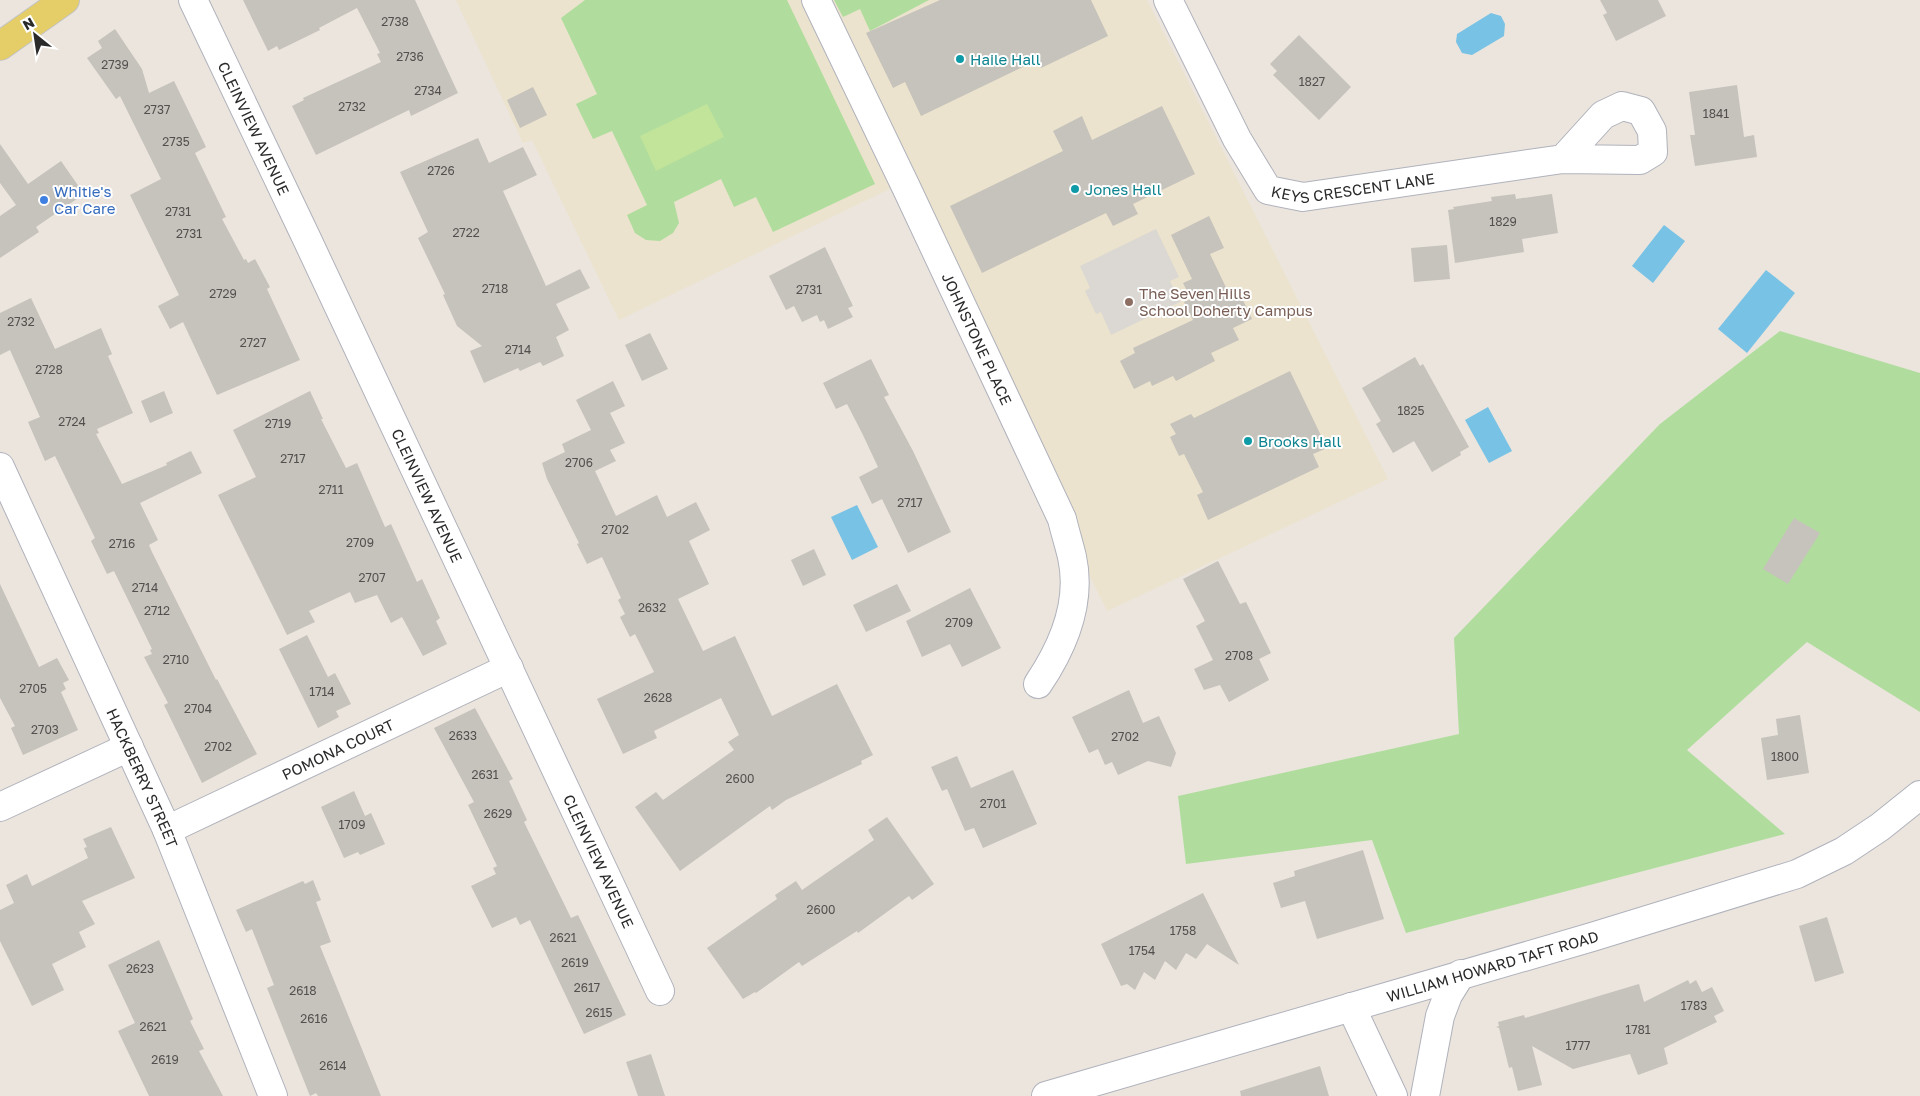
<svg xmlns="http://www.w3.org/2000/svg" width="1920" height="1096" font-family="'Golos Text',sans-serif">
<style>
.education{fill:#ebe3cd}
.green{fill:#b0dd9d}
.pitch{fill:#c1e49a}
.plaza{fill:#dbd8d3}
.water{fill:#78c2e5}
.building{fill:#c6c2bc}
.lines{fill:none;stroke-linecap:round;stroke-linejoin:round}
.minor-casing{stroke:#b0b2bc;stroke-width:30}
.major-casing{stroke:#c3c3c3;stroke-width:30}
.minor{stroke:#fff;stroke-width:28}
.major{stroke:#e5ce67;stroke-width:28}
.culture-dot{fill:#0f9aa8;stroke:#fff;stroke-width:2}
.shop-dot{fill:#3f7fe0;stroke:#fff;stroke-width:2}
.education-dot{fill:#8d6e63;stroke:#fff;stroke-width:2}
.labels{text-anchor:middle;dominant-baseline:central;stroke-width:4;stroke-linejoin:round;paint-order:stroke}
.number-label{font-size:12px;fill:#51504e}
.culture-label{font-size:15px;fill:#0d838f;stroke:#fff;text-anchor:start}
.street-label{font-size:15px;fill:#2a2a2a;stroke:#fff}
.shop-label{font-size:15px;fill:#366cbe;stroke:#fff;text-anchor:start}
.education-label{font-size:15px;fill:#785e54;stroke:#fff;text-anchor:start}
</style>
<rect width="100%" height="100%" fill="#ebe5dd"/>
<polygon class="education" points="456,0 1147,0 1388,479 1107,611 1062,519 904,182 619,320 532,140 523,143"/>
<g class="green">
<polygon points="585,0 787,0 875,184 773,232 756,197 734,207 721,179 674,202 679,223 673,233 660,241 646,240 635,233 627,215 647,205 612,131 593,139 576,104 597,94 561,18"/>
<polygon points="834,0 929,0 870,31 860,9 843,17"/>
<polygon points="1780,331 1920,373 1920,712 1807,642 1687,750 1785,834 1406,933 1372,840 1186,864 1178,796 1459,734 1454,638 1660,424"/>
</g>
<polygon class="pitch" points="707,104 724,137 656,171 640,136"/>
<polygon class="plaza" points="1156,229 1179,277 1170,281 1180,302 1111,335 1101,312 1096,314 1085,291 1090,288 1080,266"/>
<g class="water">
<polygon points="1491,13 1501,16 1505,24 1504,36 1472,55 1462,53 1456,42 1457,34"/>
<polygon points="1664,225 1685,241 1653,283 1632,266"/>
<polygon points="1766,270 1795,293 1747,353 1718,329"/>
<polygon points="1488,407 1512,451 1489,463 1465,420"/>
<polygon points="857,505 878,547 852,560 831,517"/>
</g>
<g class="building">
<polygon points="243,0 415,0 458,93 411,116 409,110 316,155 292,106 304,100 303,98 381,62 377,54 380,53 357,8 319,28 320,30 279,50 277,46 268,51"/>
<polygon points="940,0 1091,0 1108,36 1041,68 1037,60 921,116 905,82 893,88 866,33"/>
<polygon points="1600,0 1658,0 1666,16 1616,41 1603,15 1607,13"/>
<polygon points="115,29 142,69 149,93 174,81 206,147 195,153 226,217 222,219 244,260 246,259 248,263 255,259 270,287 267,289 300,360 217,395 183,322 170,329 158,306 179,295 130,195 161,179 120,96 116,99 87,58 102,48 98,41"/>
<polygon points="1299,35 1351,87 1319,120 1273,75 1277,71 1270,64"/>
<polygon points="1737,85 1744,137 1754,135 1757,157 1695,166 1690,135 1695,135 1689,92"/>
<polygon points="533,87 547,115 520,128 507,100"/>
<polygon points="1162,106 1195,174 1133,204 1138,214 1113,226 1106,213 982,273 950,206 1063,151 1053,131 1082,116 1092,140"/>
<polygon points="478,138 489,163 523,147 537,175 503,191 546,286 580,269 590,288 556,304 569,330 556,337 564,356 543,366 540,362 520,371 518,368 484,383 470,351 482,346 457,326 443,295 445,294 418,238 428,232 400,172"/>
<polygon points="0,144 28,184 61,161 84,194 36,227 39,232 0,258 0,216 16,205 0,183"/>
<polygon points="1515,194 1516,199 1552,194 1558,233 1522,239 1524,252 1455,263 1448,210 1454,209 1453,207 1492,201 1491,197"/>
<polygon points="1209,216 1224,248 1210,254 1232,300 1241,296 1252,319 1233,328 1239,340 1211,353 1215,361 1176,381 1173,376 1152,386 1150,381 1134,389 1120,361 1135,353 1133,348 1193,320 1184,302 1191,299 1183,283 1192,279 1171,235"/>
<polygon points="1447,245 1450,279 1414,282 1411,248"/>
<polygon points="825,247 853,306 848,308 853,317 828,329 824,320 820,322 817,315 802,322 794,306 786,310 769,276"/>
<polygon points="31,298 55,349 101,328 112,354 108,356 133,413 97,429 99,433 96,434 122,484 167,465 166,463 191,451 202,473 140,503 158,540 149,545 152,552 216,680 217,679 257,754 202,783 164,705 168,703 144,657 152,654 150,650 152,649 114,571 107,574 91,541 95,538 55,456 45,461 28,422 40,417 10,350 0,355 0,313"/>
<polygon points="650,333 668,369 642,381 625,345"/>
<polygon points="1415,357 1420,366 1423,364 1469,447 1460,452 1461,455 1432,472 1414,441 1393,453 1376,424 1381,421 1362,388"/>
<polygon points="871,359 889,395 884,397 913,451 951,532 908,553 882,499 872,504 859,477 878,467 862,433 847,404 836,409 823,383"/>
<polygon points="1290,371 1327,448 1313,454 1319,467 1208,520 1197,495 1203,492 1184,454 1179,456 1170,437 1176,434 1170,424 1191,414 1194,418"/>
<polygon points="613,381 625,406 610,413 625,443 610,450 616,461 595,471 616,516 657,495 667,517 696,502 710,530 689,541 709,584 678,599 703,651 735,636 772,716 837,684 873,755 861,761 862,764 786,800 772,810 770,806 680,871 635,807 656,792 663,800 734,750 728,742 739,735 721,698 654,731 657,738 623,754 597,699 654,672 635,634 630,637 620,617 625,614 618,600 621,598 602,557 587,564 577,544 579,543 547,479 542,463 565,452 562,444 591,430 576,400"/>
<polygon points="164,391 173,413 150,423 141,401"/>
<polygon points="310,391 323,419 321,419 346,468 357,463 385,527 391,524 417,582 422,579 440,618 436,621 447,644 423,656 402,617 391,623 377,595 355,603 350,592 309,611 315,622 287,635 218,495 256,477 233,430"/>
<polygon points="1794,518 1820,533 1788,584 1763,569"/>
<polygon points="814,549 826,575 803,586 791,560"/>
<polygon points="1218,561 1240,604 1246,602 1271,653 1259,659 1269,680 1229,702 1220,685 1204,690 1194,669 1213,660 1196,626 1205,621 1183,579"/>
<polygon points="0,584 39,667 57,658 69,680 63,683 66,689 61,692 78,730 23,755 11,728 15,726 0,698"/>
<polygon points="897,584 911,611 866,632 853,605"/>
<polygon points="970,588 1001,648 962,667 950,644 922,657 906,621"/>
<polygon points="307,635 328,677 335,673 351,704 336,711 339,717 318,728 279,649"/>
<polygon points="1129,690 1143,723 1159,716 1176,753 1171,767 1148,761 1118,775 1112,762 1105,765 1098,749 1089,753 1072,717"/>
<polygon points="475,708 513,779 509,781 527,820 524,822 571,918 578,915 626,1015 584,1034 530,920 520,925 516,917 492,928 471,886 496,874 493,868 497,866 468,805 474,802 434,728"/>
<polygon points="1800,715 1809,773 1767,780 1761,738 1778,735 1776,719"/>
<polygon points="957,756 971,788 1013,770 1037,824 983,848 974,828 965,831 947,789 942,791 931,767"/>
<polygon points="354,791 365,816 371,813 385,844 360,855 358,852 344,858 321,807"/>
<polygon points="887,817 934,884 912,900 909,896 858,933 857,931 802,966 799,962 756,993 755,992 743,999 707,948 777,899 775,895 796,881 802,890 874,840 868,830"/>
<polygon points="111,827 135,878 82,901 95,924 79,932 86,947 52,964 64,990 32,1006 0,941 0,910 14,903 6,885 27,874 32,886 88,858 84,848 87,847 83,839"/>
<polygon points="1363,850 1384,919 1317,939 1305,901 1281,908 1273,883 1295,876 1294,871"/>
<polygon points="313,880 321,900 316,902 331,942 320,946 381,1096 318,1096 316,1093 310,1096 267,988 274,985 252,929 246,932 236,910 303,881 305,884"/>
<polygon points="1203,893 1239,965 1207,944 1196,959 1186,953 1176,970 1165,961 1155,980 1144,972 1135,990 1127,984 1121,986 1101,944"/>
<polygon points="1827,917 1844,973 1815,982 1799,926"/>
<polygon points="159,940 193,1019 190,1021 204,1049 199,1051 223,1096 149,1096 118,1031 135,1023 108,965"/>
<polygon points="1688,980 1690,984 1696,980 1702,992 1712,987 1724,1011 1714,1016 1717,1022 1664,1048 1668,1064 1638,1075 1630,1054 1573,1069 1532,1046 1542,1085 1518,1091 1512,1067 1509,1068 1499,1028 1496,1027 1499,1026 1498,1022 1524,1015 1525,1018 1639,984 1644,1002"/>
<polygon points="651,1054 665,1096 638,1096 626,1062"/>
<polygon points="1320,1066 1329,1096 1241,1096 1240,1091"/>
</g>
<g class="lines">
<defs>
<g id="minor">
<path id="s1" d="M193 0 306 237 660 991"/>
<path id="s2" d="M816 0 906 187 1062 519C1065 532 1069 544 1072 557 1082 602 1063 647 1038 684"/>
<path id="s3" d="M1168 0 1237 139 1268 190 1303 197 1563 159 1640 160 1653 152 1652 131 1641 111 1622 106 1603 115 1563 159"/>
<path id="s4" d="M0 467 167 830 273 1096"/>
<polyline points="0,807 129,747"/>
<path id="s5" d="M167 830 509 668"/>
<polyline points="1351,1007 1393,1096"/>
<path id="s6" d="M1046 1096 1592 937 1797 874 1844 851 1880 827 1920 795"/>
<polyline points="1425,1096 1440,1016 1448,995 1461,974"/>
</g>
<polyline id="major" points="0,46 65,0"/>
</defs>
<use href="#minor" class="minor-casing"/>
<use href="#major" class="major-casing"/>
<use href="#minor" class="minor"/>
<use href="#major" class="major"/>
</g>
<g class="culture-dot">
<circle cx="960" cy="59" r="5"/>
<circle cx="1075" cy="189" r="5"/>
<circle cx="1248" cy="441" r="5"/>
</g>
<circle class="shop-dot" cx="44" cy="200" r="5"/>
<circle class="education-dot" cx="1129" cy="302" r="5"/>
<g class="labels">
<g class="number-label">
<text x="395" y="21">2738</text>
<text x="410" y="56">2736</text>
<text x="115" y="64">2739</text>
<text x="1312" y="81">1827</text>
<text x="428" y="90">2734</text>
<text x="352" y="106">2732</text>
<text x="157" y="109">2737</text>
<text x="1716" y="113">1841</text>
<text x="176" y="141">2735</text>
<text x="441" y="170">2726</text>
<text x="178" y="211">2731</text>
<text x="1503" y="221">1829</text>
<text x="466" y="232">2722</text>
<text x="189" y="233">2731</text>
<text x="495" y="288">2718</text>
<text x="809" y="289">2731</text>
<text x="223" y="293">2729</text>
<text x="21" y="321">2732</text>
<text x="253" y="342">2727</text>
<text x="518" y="349">2714</text>
<text x="49" y="369">2728</text>
<text x="1411" y="410">1825</text>
<text x="72" y="421">2724</text>
<text x="278" y="423">2719</text>
<text x="293" y="458">2717</text>
<text x="579" y="462">2706</text>
<text x="331" y="489">2711</text>
<text x="910" y="502">2717</text>
<text x="615" y="529">2702</text>
<text x="360" y="542">2709</text>
<text x="122" y="543">2716</text>
<text x="372" y="577">2707</text>
<text x="145" y="587">2714</text>
<text x="652" y="607">2632</text>
<text x="157" y="610">2712</text>
<text x="959" y="622">2709</text>
<text x="1239" y="655">2708</text>
<text x="176" y="659">2710</text>
<text x="33" y="688">2705</text>
<text x="322" y="691">1714</text>
<text x="658" y="697">2628</text>
<text x="198" y="708">2704</text>
<text x="45" y="729">2703</text>
<text x="463" y="735">2633</text>
<text x="1125" y="736">2702</text>
<text x="218" y="746">2702</text>
<text x="1785" y="756">1800</text>
<text x="485" y="774">2631</text>
<text x="740" y="778">2600</text>
<text x="993" y="803">2701</text>
<text x="498" y="813">2629</text>
<text x="352" y="824">1709</text>
<text x="821" y="909">2600</text>
<text x="1183" y="930">1758</text>
<text x="563" y="937">2621</text>
<text x="1142" y="950">1754</text>
<text x="575" y="962">2619</text>
<text x="140" y="968">2623</text>
<text x="587" y="987">2617</text>
<text x="303" y="990">2618</text>
<text x="1694" y="1005">1783</text>
<text x="599" y="1012">2615</text>
<text x="314" y="1018">2616</text>
<text x="153" y="1026">2621</text>
<text x="1638" y="1029">1781</text>
<text x="1578" y="1045">1777</text>
<text x="165" y="1059">2619</text>
<text x="333" y="1065">2614</text>
</g>
<g class="culture-label">
<text x="970" y="59">Haile Hall</text>
<text x="1085" y="189">Jones Hall</text>
<text x="1258" y="441">Brooks Hall</text>
</g>
<g class="street-label">
<text stroke="none"><textPath href="#s1" startOffset="142">CLEINVIEW AVENUE</textPath></text>
<text stroke="none"><textPath href="#s3" startOffset="301">KEYS CRESCENT LANE</textPath></text>
<text stroke="none"><textPath href="#s2" startOffset="375">JOHNSTONE PLACE</textPath></text>
<text stroke="none"><textPath href="#s1" startOffset="548">CLEINVIEW AVENUE</textPath></text>
<text stroke="none"><textPath href="#s5" startOffset="189">POMONA COURT</textPath></text>
<text stroke="none"><textPath href="#s4" startOffset="342">HACKBERRY STREET</textPath></text>
<text stroke="none"><textPath href="#s1" startOffset="952">CLEINVIEW AVENUE</textPath></text>
<text stroke="none"><textPath href="#s6" startOffset="465">WILLIAM HOWARD TAFT ROAD</textPath></text>
</g>
<g class="shop-label">
<text x="54" y="191">Whitie's<tspan x="54" dy="17">Car Care</tspan></text>
</g>
<g class="education-label">
<text x="1139" y="293">The Seven Hills<tspan x="1139" dy="17">School Doherty Campus</tspan></text>
</g>
</g>
<g transform="translate(35 35) rotate(330)" stroke="#ffffff" stroke-width="4" paint-order="stroke">
<path d="M0-4L9 19L0 12L-9 19Z" fill="#2a2a2a"/>
<text y="-8" font-size="14" font-weight="bold" text-anchor="middle" fill="#2a2a2a">N</text>
</g>
</svg>
